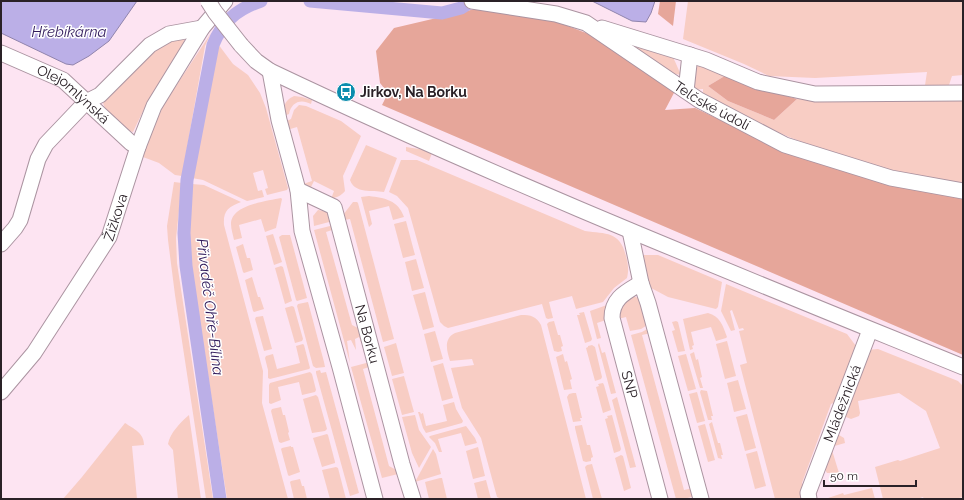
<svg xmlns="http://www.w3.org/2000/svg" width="964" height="500" font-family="Raleway,sans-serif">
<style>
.green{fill:#f8cdc4}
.forest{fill:#e6a69a}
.water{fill:#bbafe7;stroke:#9084ad}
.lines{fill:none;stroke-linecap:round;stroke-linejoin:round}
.canal{stroke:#bbafe7;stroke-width:13}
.minor-casing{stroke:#ab94a1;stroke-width:17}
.minor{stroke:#fff;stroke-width:15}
.minor-bridge-casing{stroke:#ab94a1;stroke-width:17;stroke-linecap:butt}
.minor-bridge{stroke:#fff;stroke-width:15}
.labels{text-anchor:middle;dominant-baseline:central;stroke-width:3;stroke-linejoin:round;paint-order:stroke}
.poi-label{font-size:14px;font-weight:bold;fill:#2a2127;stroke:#fff;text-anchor:start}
.street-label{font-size:14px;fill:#2a2127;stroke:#fff}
.water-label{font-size:15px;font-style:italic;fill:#321c5c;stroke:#fff}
</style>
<rect width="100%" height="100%" fill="#fde4f2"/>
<g class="green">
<polygon points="688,1 963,1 963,75 952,76 947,91 924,92 927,72 815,78 769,76 744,64 683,39"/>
<polygon points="211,33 205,46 182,176 175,175 159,163 143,157 150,135 164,104"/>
<polygon points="185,38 182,47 144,109 133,132 127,130 105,108 103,103 105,98 119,83 167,40"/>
<polygon points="618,40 673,57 681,75 670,73"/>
<polygon points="218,44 233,64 248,75 260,93 266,108 288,188 287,190 267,195 265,189 268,188 263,170 253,173 258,191 262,190 264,197 247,201 203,180 192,178 214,55"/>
<path d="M698 63 728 74 708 86 728 101 774 120 797 99 849 102 963 98V184C936 179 909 174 882 168 821 153 760 126 703 98V89L692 90Z"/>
<path d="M294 96 302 97 312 100 311 104C300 98 291 103 289 114L284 116C284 105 284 101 294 96Z"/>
<path d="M299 105 306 106 341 121 361 136 343 176 345 191C341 196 337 197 331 199L334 191 314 181 310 189 306 188 303 184 312 181 297 127 287 130 285 122 291 119 294 110Z"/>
<path d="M366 145 397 158 384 192C372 190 355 194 350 180Z"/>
<polygon points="406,147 432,151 432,153 429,161 406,151"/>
<path d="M401 160H417L585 231C606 234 620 231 626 256 628 264 629 270 627 278L614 288 603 302 576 309 572 296 549 302 553 318 548 319 546 318 542 304 448 328 444 326 440 322 408 208 397 196 389 192Z"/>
<polygon points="174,182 182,183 176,238 177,263 213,499 206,499 175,295 168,240 167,226"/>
<path d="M192 184 204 185 241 202C228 207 223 211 224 225L263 371 262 403 288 499H227L191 266 189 231Z"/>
<path d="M369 196C385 198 398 200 404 217L393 220 389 206 369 211 372 224 369 227 361 197Z"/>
<path d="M281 198 282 199 276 228 265 232 261 219 239 225 242 238 234 240C233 235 231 229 231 224 231 205 267 201 281 198Z"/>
<polygon points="353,202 357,202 358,203 394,339 383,342 350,219 344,220 343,215"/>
<path d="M318 210C327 211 329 214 333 221L314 226 313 216Z"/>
<polygon points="406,221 415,255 403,258 394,224"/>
<polygon points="334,225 335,229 326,232 352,325 362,330 367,358 359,337 355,339 356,350 351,340 347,341 350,363 314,230"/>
<polygon points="273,234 282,262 274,265 266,236"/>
<polygon points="282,235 290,235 307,298 297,301 296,300 279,237"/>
<polygon points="243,244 247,258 250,258 253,270 244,273 243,272 236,247"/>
<polygon points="644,255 658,255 722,282 718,307 716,309 668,297 653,289 651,288 644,264"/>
<polygon points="416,259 424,288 412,291 405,262"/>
<polygon points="281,266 283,267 292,301 285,304 275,268"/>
<polygon points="252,277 258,297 260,297 264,309 254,312 253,311 245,280"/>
<polygon points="726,284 847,334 856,346 856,349 836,402 831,404 802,483 805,488 804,499 775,499 740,365 747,363 739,331 744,330 743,328 739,329 732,310 730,311 735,330 731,331 721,311"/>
<polygon points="425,292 434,327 423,330 413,295"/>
<polygon points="632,296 639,298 649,324 641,329 630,331 626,317 618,319 618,309"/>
<polygon points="308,302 324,362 325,367 316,368 313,366 297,306 298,304"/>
<polygon points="607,305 606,320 597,323 601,338 597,339 590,311"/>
<polygon points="292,306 294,307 303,339 302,341 295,343 285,308"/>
<polygon points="584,312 592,339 591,341 585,343 577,315 580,315 579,313"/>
<path d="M708 313C720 316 723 326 727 337L726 338 716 341 711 327 691 332 694 345 692 346 693 349 690 350 683 319Z"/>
<path d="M521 315C531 315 536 316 541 325L586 499H501L497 497 481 438 462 408 451 368 474 365 472 359 450 361C447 351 443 339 455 333Z"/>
<polygon points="263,316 272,349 264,351 255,319 256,317"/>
<polygon points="554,321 558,335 560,335 563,346 561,347 562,351 558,352 554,351 547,324 549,322"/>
<polygon points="676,321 678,322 685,351 678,352 672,331 675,330 672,322"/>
<polygon points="649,328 651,333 642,335 684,490 693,488 696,496 683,499 676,499 631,335 642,332"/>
<polygon points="435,331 443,359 431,362 424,334"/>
<polygon points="727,341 736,376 725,379 716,344"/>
<polygon points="396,343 404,373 392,376 384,347"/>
<polygon points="599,343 602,353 605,352 616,393 611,394 598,345"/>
<polygon points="303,344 304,345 310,368 309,369 270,379 268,378 268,370 265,358 266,356 273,354 277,369 300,363 296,346"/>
<polygon points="592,345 595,347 602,377 601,379 595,381 586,348 588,347 588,346"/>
<polygon points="878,349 958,381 963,386 963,497 955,499 924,499 923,497 917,499 883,499 875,467 898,460 900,461 940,448 926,411 899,393 858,401 860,413 859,416 851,419 846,417 845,413 867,350"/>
<polygon points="694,352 696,360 698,359 702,377 700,378 703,388 700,388 690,354"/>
<polygon points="563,354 565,362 567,361 572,379 570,380 572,389 564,390 556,357"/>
<polygon points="686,354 696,389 688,391 678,356"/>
<polygon points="370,362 372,366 363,369 389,466 400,472 398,474 382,478 351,367"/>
<polygon points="443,363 453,398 442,401 433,366"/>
<polygon points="320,370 321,373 326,372 359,493 350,496 316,373 316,371"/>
<polygon points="310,372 312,374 316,390 315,392 302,395 299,382 278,387 281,400 271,404 269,403 269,385 270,383"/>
<polygon points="404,376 414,412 402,415 392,379"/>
<polygon points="738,380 746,409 734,412 727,383"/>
<polygon points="603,383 604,385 611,410 603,413 596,387 599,386 598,384"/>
<polygon points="701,390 707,391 713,416 711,416 712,420 708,420 700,392"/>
<polygon points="697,392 705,421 697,423 689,394"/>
<polygon points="573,393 576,393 582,418 580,418 581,421 573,422 567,397 569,394"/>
<polygon points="316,395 318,397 327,429 325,431 312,433 303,399"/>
<polygon points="617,397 636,467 630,468 612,400"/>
<polygon points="454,402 456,409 463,421 462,423 426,433 423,428 418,412 420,412 421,414 423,413 426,426 447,421 443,405"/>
<polygon points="281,407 283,415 285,415 289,432 288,433 290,440 281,443 279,442 271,411 272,409"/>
<polygon points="747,414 756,448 745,451 736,417"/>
<path d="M189 415 201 499H178L173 450 168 444C170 433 180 423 189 415Z"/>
<polygon points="415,415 419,430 431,447 419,468 412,453 402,417"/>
<polygon points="612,415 621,449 620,451 614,453 605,419 608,418 607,416"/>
<polygon points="712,422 718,443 720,443 723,455 721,455 722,459 718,458 709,424"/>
<path d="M125 423C134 429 144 433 144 445L132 446 137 499H63L82 477Z"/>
<polygon points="705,424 715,460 708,462 698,426"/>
<polygon points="582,425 587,445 590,445 593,457 591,458 591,461 586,462 583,461 575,428 575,426"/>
<polygon points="466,426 475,438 477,443 465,446 461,433 438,439 442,452 439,452 435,443 429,437 430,436"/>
<polygon points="327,434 328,435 335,462 335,463 322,467 313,438"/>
<path d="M837 435H839L844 438 845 443 831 447 839 473H827C820 463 830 449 834 438Z"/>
<polygon points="291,446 291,447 293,447 300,472 289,476 288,475 281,449 282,448"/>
<polygon points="478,447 485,476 473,479 466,451"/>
<polygon points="433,449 436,454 441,474 415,482"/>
<polygon points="757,451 766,486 755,489 746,454"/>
<polygon points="621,455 623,456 631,488 624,491 615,458"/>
<polygon points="592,464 602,499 593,499 585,467 587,465"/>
<polygon points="336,467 338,468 346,499 330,499 322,470"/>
<polygon points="440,478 442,478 447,499 429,499 425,482"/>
<polygon points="300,479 302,486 304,486 307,499 294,499 290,482 291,481"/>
<polygon points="486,480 491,499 478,499 474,483"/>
<polygon points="872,488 875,499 825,499 843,493 844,495"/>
</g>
<g class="forest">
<polygon points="660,1 676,1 673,26 658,14"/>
<polygon points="475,9 555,21 599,38 675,91 665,110 695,108 798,157 963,198 963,355 382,105 388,93 380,83 376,51 394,28"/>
<polygon points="728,74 763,89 797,99 774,120 728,101 708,86"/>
</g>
<g class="water">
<polygon points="1,1 137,1 109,41 89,56 73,65 66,64 1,33"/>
<polygon points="592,1 655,1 651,13 646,22 632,21"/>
</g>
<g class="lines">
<g class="canal">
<polyline points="310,1 442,13 461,8 472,1"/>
<path d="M220 499 186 266 184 233 187 180 213 45C222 22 237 9 261 1"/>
</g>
<defs>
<g id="minor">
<path id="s1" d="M472 1 556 14 586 23 699 100 785 145 891 178 963 191"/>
<polyline points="602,28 706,60 758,82 815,94 963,93"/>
<path d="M241 45 256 61 270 71C497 179 730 272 963 367"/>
<path id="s2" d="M1 53 63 80 131 143 138 147"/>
<polyline points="270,71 279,120 298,190 302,231 340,367 375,499"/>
<polyline points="686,91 690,55"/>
<path id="s3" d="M298 190 334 207 402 464 413 499"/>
<polyline points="630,231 641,283 648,303 701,499"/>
<polyline points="1,244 15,228 20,220 38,159 46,144 86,102 100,95 150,45 169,34 202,28"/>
<path id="s4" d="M641 283C626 292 612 298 612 318L660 499"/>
<path id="s5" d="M1 392 34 353 109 237 138 147 154 106 202 28 225 1"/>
<path id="s6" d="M809 499 808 493 870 330"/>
</g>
</defs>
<use href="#minor" class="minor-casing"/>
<use href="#minor" class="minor"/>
<defs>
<polyline id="minor-bridge" points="208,1 215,12 241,45"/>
</defs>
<use href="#minor-bridge" class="minor-bridge-casing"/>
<use href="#minor-bridge" class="minor-bridge"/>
</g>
<defs>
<symbol id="bus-disc" viewBox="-11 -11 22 22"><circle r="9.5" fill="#0b8cad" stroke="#fff"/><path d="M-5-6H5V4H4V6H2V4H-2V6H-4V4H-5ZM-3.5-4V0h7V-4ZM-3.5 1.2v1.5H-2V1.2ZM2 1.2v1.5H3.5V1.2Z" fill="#fff"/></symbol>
</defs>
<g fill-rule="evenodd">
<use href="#bus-disc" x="335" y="81" width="22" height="22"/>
</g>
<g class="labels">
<g class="poi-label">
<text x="360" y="92">Jirkov, Na Borku</text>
</g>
<g class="street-label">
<text stroke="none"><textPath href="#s2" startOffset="84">Olejomlýnská</textPath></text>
<text stroke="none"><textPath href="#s1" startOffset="267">Telčské údolí</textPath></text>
<text stroke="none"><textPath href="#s5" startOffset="210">Žižkova</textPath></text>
<text stroke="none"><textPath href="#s3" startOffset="171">Na Borku</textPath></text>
<text stroke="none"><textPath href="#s4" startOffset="117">SNP</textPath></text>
<text stroke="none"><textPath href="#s6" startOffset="102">Mládežnická</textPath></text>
</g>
<g class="water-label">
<text x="69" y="32">Hřebíkárna</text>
<text transform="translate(210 307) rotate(83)">Přivaděč Ohře-Bílina</text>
</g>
</g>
<rect width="964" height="500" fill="none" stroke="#2a2127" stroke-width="4"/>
<path d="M824 480v6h92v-6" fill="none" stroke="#2a2127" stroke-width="2"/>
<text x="830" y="480" font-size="12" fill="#2a2127" stroke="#ffffff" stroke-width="3" paint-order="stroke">50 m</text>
</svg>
